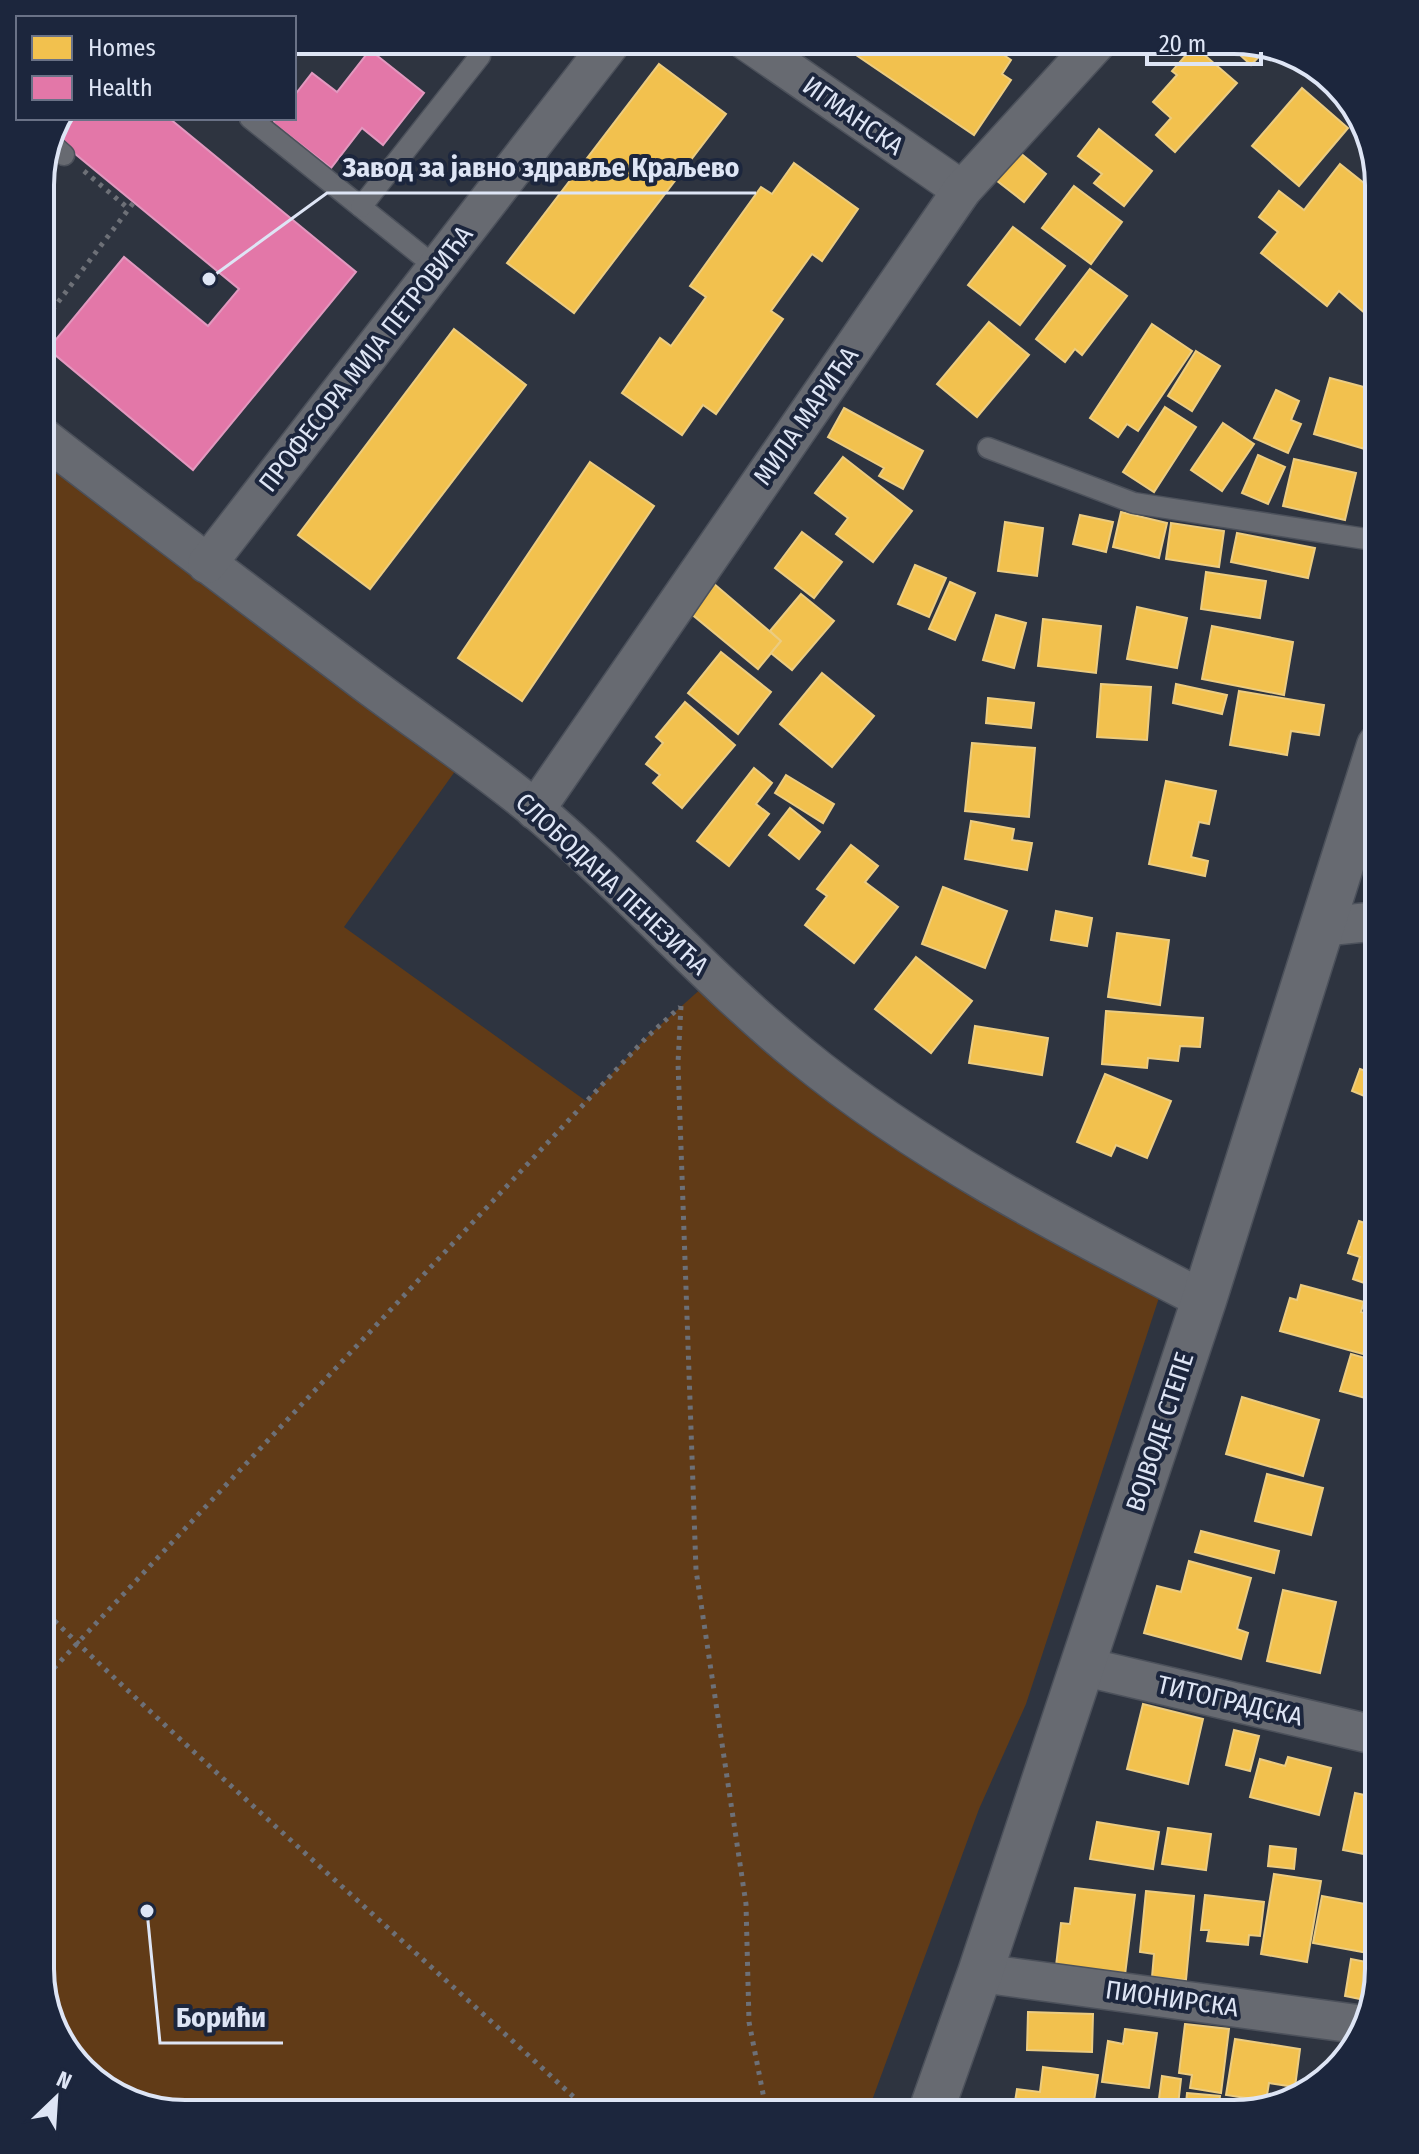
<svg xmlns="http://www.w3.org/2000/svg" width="1419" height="2154" font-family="'Fira Sans Condensed',sans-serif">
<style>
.green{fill:#613b17}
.homes{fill:#f2c14e;stroke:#eccc80;stroke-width:2}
.health{fill:#e377a8;stroke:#e298bf;stroke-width:2}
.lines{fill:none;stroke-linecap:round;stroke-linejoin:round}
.service-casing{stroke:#4c515b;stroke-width:23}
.minor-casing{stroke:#4c515b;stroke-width:41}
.tertiary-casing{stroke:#4c515b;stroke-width:47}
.path{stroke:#6d7077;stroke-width:5;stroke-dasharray:4 6;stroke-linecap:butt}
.service{stroke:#676a71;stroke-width:20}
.minor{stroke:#676a71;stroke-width:38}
.tertiary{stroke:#676a71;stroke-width:44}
.labels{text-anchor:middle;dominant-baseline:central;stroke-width:8;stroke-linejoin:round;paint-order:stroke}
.street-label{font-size:26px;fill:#dee5f5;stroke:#1c263d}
.rim{fill:none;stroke:#dee5f5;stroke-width:4}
.leader{fill:none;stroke:#dee5f5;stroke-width:3}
.callout-dot{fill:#dee5f5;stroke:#1c263d;stroke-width:3}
.callout-label{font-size:28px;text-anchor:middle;font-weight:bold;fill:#dee5f5;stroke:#1c263d;stroke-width:8;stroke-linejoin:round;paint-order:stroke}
</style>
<rect width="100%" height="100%" fill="#2e3440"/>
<polygon class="green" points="40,416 213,551 473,746 344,927 586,1101 646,1038 723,969 894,1108 1058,1208 1171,1261 1026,1704 979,1809 867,2114 176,2114 112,2094 59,2041 40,1969"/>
<g class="homes">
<polygon points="834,40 982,40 1011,60 1002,74 1011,80 974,135"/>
<polygon points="1224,40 1243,40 1267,48 1251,65"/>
<polygon points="1194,46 1237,83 1175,152 1156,135 1171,118 1153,102 1177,75 1172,71"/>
<polygon points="659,64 726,114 574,313 507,263"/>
<polygon points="1302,88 1348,128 1299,186 1252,146"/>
<polygon points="1099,129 1152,171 1124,206 1094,183 1102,174 1078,156"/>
<polygon points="1019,152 1046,174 1024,202 996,180"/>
<polygon points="794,163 858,209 822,261 812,254 771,311 783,319 716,414 703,405 682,435 622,393 660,338 671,346 706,297 690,286 761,187 772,194"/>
<polygon points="1340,164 1379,195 1379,298 1366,314 1339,291 1327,306 1261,253 1278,232 1259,217 1279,191 1304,210"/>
<polygon points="1074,186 1122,222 1091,264 1042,228"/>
<polygon points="1013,227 1065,266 1020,325 968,285"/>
<polygon points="1090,269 1127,296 1082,355 1075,349 1065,362 1036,339"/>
<polygon points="989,322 1029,355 977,417 937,384"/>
<polygon points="1152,324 1192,351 1138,431 1127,424 1118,437 1090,418"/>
<polygon points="454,329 526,385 370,589 298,535"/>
<polygon points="1196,351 1220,366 1192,411 1168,396"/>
<polygon points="1330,378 1379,391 1379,413 1368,450 1314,434"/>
<polygon points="1276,390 1299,401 1291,420 1301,424 1288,453 1254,438"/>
<polygon points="1165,407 1196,427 1154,492 1123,472"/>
<polygon points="844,408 923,451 903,489 879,476 884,468 828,437"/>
<polygon points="1223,423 1254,444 1222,491 1191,470"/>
<polygon points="1258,455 1285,467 1268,504 1242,493"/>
<polygon points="843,457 912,511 873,562 836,534 848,518 815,493"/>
<polygon points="1294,459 1356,473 1345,520 1283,506"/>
<polygon points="590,462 654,506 522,701 458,658"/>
<polygon points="1121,512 1167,523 1159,558 1113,547"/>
<polygon points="1080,515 1113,522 1106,552 1073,544"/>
<polygon points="1005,522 1043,528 1037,576 998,571"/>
<polygon points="1171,523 1224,531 1219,567 1166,559"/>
<polygon points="802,532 842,562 814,598 775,568"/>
<polygon points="1237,533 1315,548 1308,578 1231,562"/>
<polygon points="915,565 946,578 929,617 898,604"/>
<polygon points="1206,572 1266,581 1260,618 1201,609"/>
<polygon points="950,582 975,593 955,640 929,629"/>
<polygon points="713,583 781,641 758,669 689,612"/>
<polygon points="801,594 834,621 792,670 771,653 781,641 770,631"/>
<polygon points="1137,607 1187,618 1177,668 1127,659"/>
<polygon points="996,615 1026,623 1014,668 983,660"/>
<polygon points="1043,619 1101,626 1096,673 1038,666"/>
<polygon points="1212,626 1293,642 1284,695 1202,679"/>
<polygon points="721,652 771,692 738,734 688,693"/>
<polygon points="822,673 874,716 832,767 780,724"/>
<polygon points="1101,684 1151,687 1147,740 1097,737"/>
<polygon points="1176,684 1227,695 1222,714 1173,703"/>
<polygon points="1239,691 1324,705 1319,735 1291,731 1287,755 1230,745"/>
<polygon points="988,698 1034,703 1031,728 986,723"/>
<polygon points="685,702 735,745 682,808 653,783 660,775 646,764 663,743 656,737"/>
<polygon points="972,743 1035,748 1029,817 965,811"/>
<polygon points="754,768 772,783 756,804 769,814 729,866 697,841"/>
<polygon points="786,775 834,804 823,823 775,793"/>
<polygon points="1166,781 1216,791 1209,824 1199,822 1191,857 1208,861 1205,876 1149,864"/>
<polygon points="790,808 820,832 799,859 769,835"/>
<polygon points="971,821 1014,829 1012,840 1032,843 1027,870 965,859"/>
<polygon points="851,845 878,866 865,882 898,907 854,963 805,925 827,896 817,889"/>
<polygon points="943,887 1007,911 985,968 922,944"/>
<polygon points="1056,911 1092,918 1087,946 1051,940"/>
<polygon points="1117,933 1169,940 1160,1005 1108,997"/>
<polygon points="916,957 972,1001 931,1053 875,1009"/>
<polygon points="1106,1011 1203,1018 1200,1047 1180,1046 1178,1061 1148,1058 1147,1068 1102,1064"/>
<polygon points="975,1026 1048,1038 1042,1075 969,1063"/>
<polygon points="1360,1069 1379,1076 1379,1102 1352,1091"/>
<polygon points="1105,1074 1171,1101 1147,1158 1116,1145 1111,1156 1077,1142"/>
<polygon points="1359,1221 1379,1228 1379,1288 1353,1279 1360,1257 1348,1253"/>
<polygon points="1301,1285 1364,1302 1361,1312 1373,1315 1363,1354 1280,1331 1290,1298 1297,1300"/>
<polygon points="1351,1354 1379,1362 1379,1416 1365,1411 1369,1399 1340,1391"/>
<polygon points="1242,1397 1319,1420 1303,1476 1226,1454"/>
<polygon points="1267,1474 1323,1488 1311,1535 1255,1521"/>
<polygon points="1201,1531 1279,1551 1274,1573 1195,1552"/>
<polygon points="1189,1561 1251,1578 1237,1629 1248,1633 1241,1659 1144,1633 1157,1586 1181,1592"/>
<polygon points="1283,1590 1336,1602 1320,1673 1267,1661"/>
<polygon points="1143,1704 1203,1719 1188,1784 1127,1769"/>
<polygon points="1234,1730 1259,1736 1250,1771 1226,1765"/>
<polygon points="1288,1757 1331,1768 1319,1815 1250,1797 1260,1759 1285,1766"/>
<polygon points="1355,1793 1379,1798 1379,1857 1343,1850"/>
<polygon points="1097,1822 1159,1832 1153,1869 1090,1859"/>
<polygon points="1168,1828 1211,1834 1206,1870 1162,1864"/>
<polygon points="1270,1846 1296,1849 1294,1869 1268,1866"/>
<polygon points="1274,1874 1321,1881 1307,1962 1261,1954"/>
<polygon points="1075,1888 1135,1895 1125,1975 1056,1966 1061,1923 1070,1924"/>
<polygon points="1146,1891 1194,1896 1186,1980 1152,1977 1154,1954 1140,1952"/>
<polygon points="1205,1895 1264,1902 1260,1936 1249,1935 1248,1945 1207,1941 1209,1930 1201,1930"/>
<polygon points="1322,1896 1376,1906 1368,1953 1313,1943"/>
<polygon points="1351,1959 1371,1963 1365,2000 1345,1996"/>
<polygon points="1028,2012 1093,2014 1092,2052 1027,2050"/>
<polygon points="1185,2024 1229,2029 1221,2093 1190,2088 1192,2075 1179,2073"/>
<polygon points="1125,2029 1157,2033 1149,2088 1102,2082 1108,2041 1123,2044"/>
<polygon points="1235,2039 1300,2049 1295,2087 1269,2083 1266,2101 1226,2095"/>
<polygon points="1043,2067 1098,2075 1092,2114 1013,2114 1017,2089 1040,2092"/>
<polygon points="1162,2076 1181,2079 1177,2114 1157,2114"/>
<polygon points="1187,2093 1220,2096 1218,2114 1185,2114"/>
</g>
<g class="health">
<polygon points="370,50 424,93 383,145 362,128 331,168 273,123 277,118 294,118 294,96 312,73 337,92"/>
<polygon points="67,118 169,118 356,272 193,470 48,349 124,257 208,326 239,289 57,139"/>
</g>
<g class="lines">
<defs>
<g id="service">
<polyline points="250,118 437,268"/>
<polyline points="54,146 64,155"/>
<polyline points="361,207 480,56"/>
<polyline points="988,448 1134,503 1379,541"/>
</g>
<g id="minor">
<polyline points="745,40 962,190"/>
<path d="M40 435C148 519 257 601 366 683 422 725 482 765 536 810 627 887 706 978 799 1054 922 1155 1063 1227 1204 1300"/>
<polyline points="207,564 613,40"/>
<polyline points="535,810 962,190 1099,40"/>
<polyline points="1320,927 1379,921"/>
<polyline points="1081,1666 1379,1736"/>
<polyline points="980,1973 1364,2025"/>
</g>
<polyline id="tertiary" points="930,2114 980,1973 1204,1300 1379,746"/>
</defs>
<use href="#service" class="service-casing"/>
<use href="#minor" class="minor-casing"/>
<use href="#tertiary" class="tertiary-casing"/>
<g class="path">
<polyline points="84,171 129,209"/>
<polyline points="40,326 134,202"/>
<polyline points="681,1006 678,1063 696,1570 746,1904 749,2022 767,2114"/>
<path d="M40 1607C220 1781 409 1944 592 2114"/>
<polyline points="40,1683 646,1038 680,1007"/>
</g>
<use href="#service" class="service"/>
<use href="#minor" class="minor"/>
<use href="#tertiary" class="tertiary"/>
</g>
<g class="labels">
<g class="street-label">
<text transform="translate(853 116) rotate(35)">ИГМАНСКА</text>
<text transform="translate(366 359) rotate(-52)">ПРОФЕСОРА МИЈА ПЕТРОВИЋА</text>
<text transform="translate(806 416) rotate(-55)">МИЛА МАРИЋА</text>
<text transform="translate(612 884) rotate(43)">СЛОБОДАНА ПЕНЕЗИЋА</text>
<text transform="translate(1160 1432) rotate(-72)">ВОЈВОДЕ СТЕПЕ</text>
<text transform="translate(1230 1701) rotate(13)">ТИТОГРАДСКА</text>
<text transform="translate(1172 1999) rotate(8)">ПИОНИРСКА</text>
</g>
</g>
<path d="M0 0H1419V2154H0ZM185 54H1234A131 131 0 0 1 1365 185V1969A131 131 0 0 1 1234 2100H185A131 131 0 0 1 54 1969V185A131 131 0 0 1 185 54Z" fill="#1c263d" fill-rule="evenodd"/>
<path class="rim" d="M185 54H1234A131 131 0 0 1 1365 185V1969A131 131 0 0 1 1234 2100H185A131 131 0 0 1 54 1969V185A131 131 0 0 1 185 54Z"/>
<path class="leader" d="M209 279L327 193H756M147 1911L160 2043H283"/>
<g class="callout-dot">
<circle cx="209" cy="279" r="8"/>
<circle cx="147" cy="1911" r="8"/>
</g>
<g class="callout-label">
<text x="541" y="177">Завод за јавно здравље Краљево</text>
<text x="221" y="2027">Борићи</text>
</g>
<rect x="16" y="16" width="280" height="104" fill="#1c263d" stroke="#6a7287" stroke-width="2"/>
<rect x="32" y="36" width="40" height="24" fill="#f2c14e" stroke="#6a7287" stroke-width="2"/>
<text x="88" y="56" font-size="24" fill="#dee5f5">Homes</text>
<rect x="32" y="76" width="40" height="24" fill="#e377a8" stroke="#6a7287" stroke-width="2"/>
<text x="88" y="96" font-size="24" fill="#dee5f5">Health</text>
<g transform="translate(56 2098) rotate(25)" stroke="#1c263d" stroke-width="6" paint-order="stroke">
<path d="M0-6L14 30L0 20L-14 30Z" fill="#dee5f5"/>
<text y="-12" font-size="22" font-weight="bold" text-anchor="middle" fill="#dee5f5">N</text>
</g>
<path d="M1147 52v12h114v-12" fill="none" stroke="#dee5f5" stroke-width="4"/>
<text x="1159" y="52" font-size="24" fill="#dee5f5" stroke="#1c263d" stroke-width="6" paint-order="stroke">20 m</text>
</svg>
